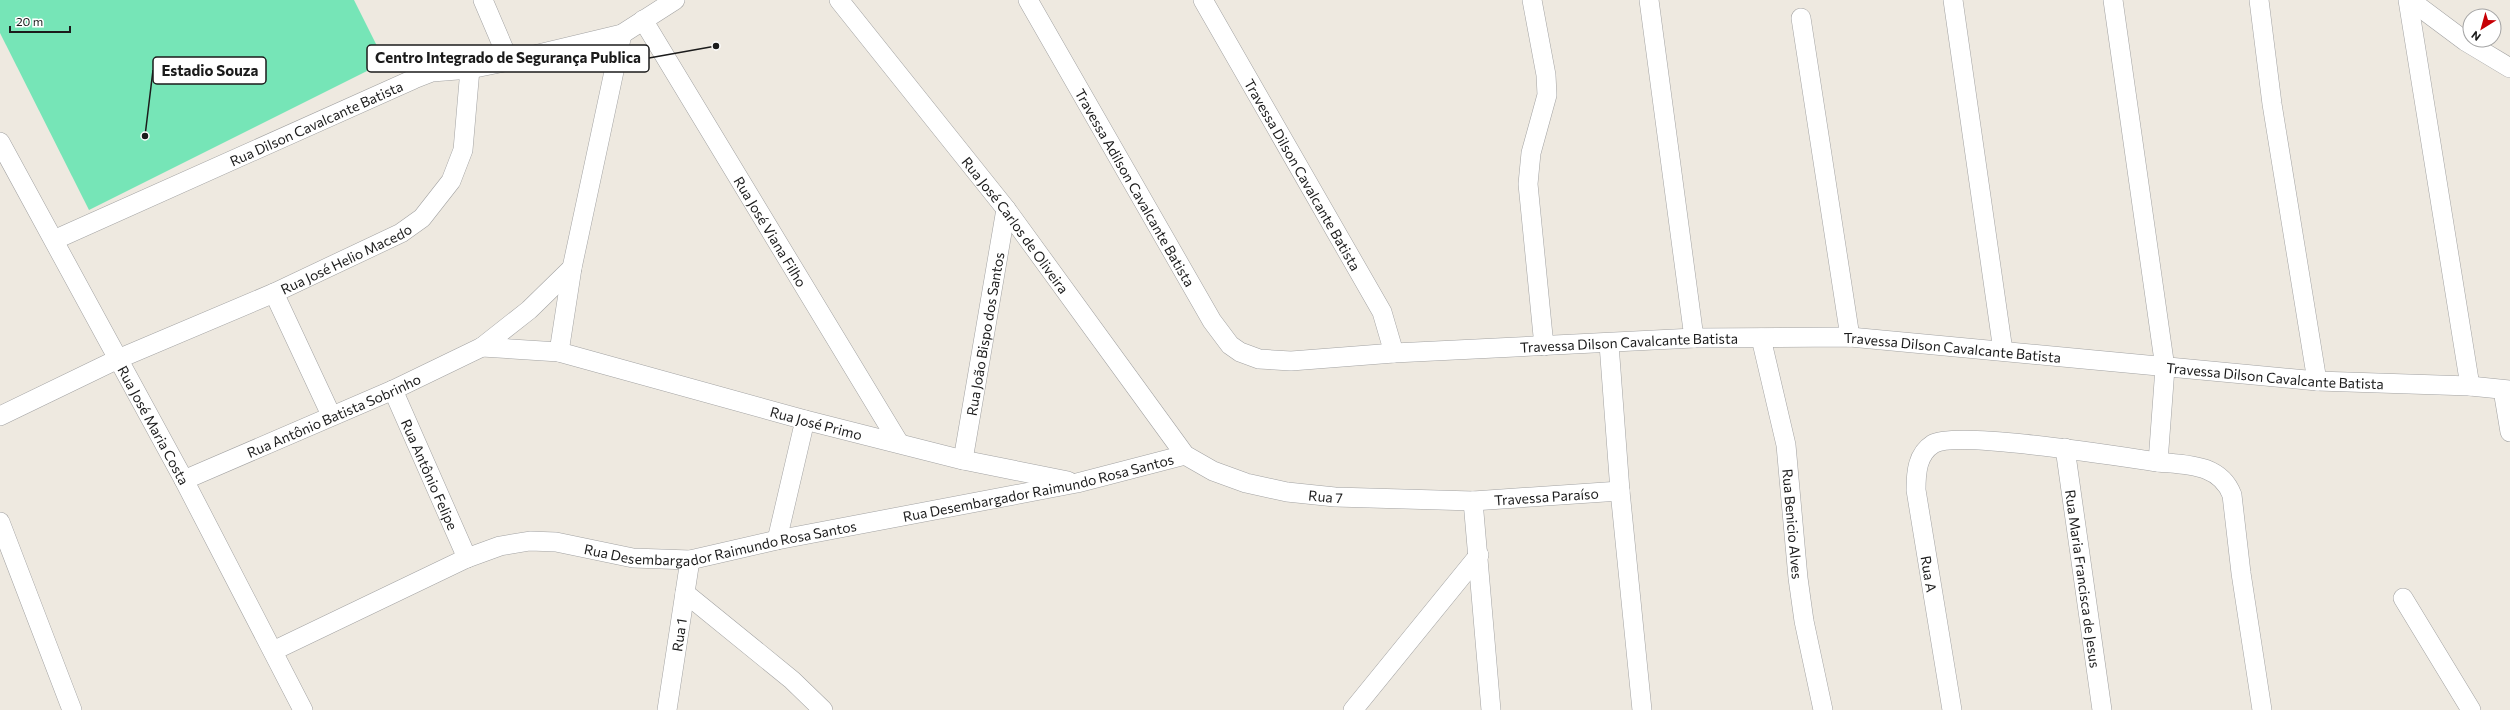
<svg xmlns="http://www.w3.org/2000/svg" width="2510" height="710" font-family="Commissioner,sans-serif">
<style>
.pitch{fill:#76e5b7}
.lines{fill:none;stroke-linecap:round;stroke-linejoin:round}
.street-casing{stroke:#a2a2a2;stroke-width:20}
.street{stroke:#fff;stroke-width:19}
.labels{text-anchor:middle;dominant-baseline:central;stroke-width:3.5;stroke-linejoin:round;paint-order:stroke}
.street-label{font-size:14px;fill:#1b1b1b;stroke:#fff}
.leader{fill:none;stroke:#1b1b1b;stroke-width:1.5}
.callout-dot{fill:#1b1b1b;stroke:#fff;stroke-width:1.5}
.callout{fill:#fff;stroke:#1b1b1b;stroke-width:1.5}
.callout-label{font-size:15px;text-anchor:middle;font-weight:bold;fill:#1b1b1b}
</style>
<rect width="100%" height="100%" fill="#eee9e0"/>
<polygon class="pitch" points="0,0 354,0 385,62 89,210 0,33"/>
<g class="lines">
<defs>
<g id="street">
<polyline points="483,0 509,61"/>
<path id="s1" d="M839 0 1006 209 1185 455 1213 471 1246 483 1287 492 1335 497 1473 501 1620 491"/>
<path id="s2" d="M1028 0 1212 321 1230 345 1240 352 1259 359 1291 361 1394 353 1694 338 1850 337 2317 381 2470 386 2510 390"/>
<path id="s3" d="M1203 0 1382 312 1394 353"/>
<polyline points="1532,0 1546,75 1547,95 1531,153 1528,184 1544,346"/>
<polyline points="1649,0 1694,338"/>
<polyline points="1953,0 2003,351"/>
<path d="M2113 0 2165 368 2158 462C2188 465 2220 464 2232 495L2241 573 2262 710"/>
<polyline points="2259,0 2272,104 2317,381"/>
<polyline points="2408,0 2470,386"/>
<polyline points="2410,0 2465,41 2510,68"/>
<polyline points="1801,18 1850,337"/>
<path id="s4" d="M643 20 899 443"/>
<path id="s5" d="M0 142 184 480 303 710"/>
<path id="s6" d="M54 240 414 79 432 72 470 69 509 61 622 34 675 0"/>
<polyline points="274,293 331,415"/>
<path id="s7" d="M1761 338 1786 445 1798 578 1804 621 1823 710"/>
<polyline points="1609,344 1620,491 1642,710"/>
<path id="s8" d="M482 347 559 352 805 420 963 460 1068 481"/>
<polyline points="559,352 572,268 622,34"/>
<path id="s9" d="M393 390 467 558"/>
<polyline points="2503,390 2510,432"/>
<path id="s10" d="M0 416 118 359 274 293 401 233 422 218 451 181 463 150 470 69"/>
<path id="s11" d="M2065 448 2102 710"/>
<path id="s12" d="M963 460 1006 209"/>
<path id="s13" d="M184 480 393 390 482 347 529 310 572 268"/>
<polyline points="1473,501 1491,710"/>
<polyline points="0,522 72,710"/>
<polyline points="777,540 805,420"/>
<polyline points="685,593 792,680 823,710"/>
<polyline points="2403,598 2471,710"/>
<path id="s14" d="M273 651 467 558 500 546 530 541 556 542 633 558 690 560 777 540 1077 483 1185 455"/>
<path id="s15" d="M667 710 690 560"/>
<polyline points="1353,710 1479,555"/>
<path d="M1952 710 1916 490C1916 473 1917 454 1933 444 1956 430 2123 457 2158 462"/>
</g>
</defs>
<use href="#street" class="street-casing"/>
<use href="#street" class="street"/>
</g>
<g class="labels">
<g class="street-label">
<text stroke="none"><textPath href="#s6" startOffset="287">Rua Dilson Cavalcante Batista</textPath></text>
<text stroke="none"><textPath href="#s3" startOffset="201">Travessa Dilson Cavalcante Batista</textPath></text>
<text stroke="none"><textPath href="#s2" startOffset="216">Travessa Adilson Cavalcante Batista</textPath></text>
<text stroke="none"><textPath href="#s1" startOffset="286">Rua José Carlos de Oliveira</textPath></text>
<text stroke="none"><textPath href="#s4" startOffset="247">Rua José Viana Filho</textPath></text>
<text stroke="none"><textPath href="#s10" startOffset="380">Rua José Helio Macedo</textPath></text>
<text stroke="none"><textPath href="#s12" startOffset="128">Rua João Bispo dos Santos</textPath></text>
<text stroke="none"><textPath href="#s2" startOffset="803">Travessa Dilson Cavalcante Batista</textPath></text>
<text stroke="none"><textPath href="#s2" startOffset="1127">Travessa Dilson Cavalcante Batista</textPath></text>
<text stroke="none"><textPath href="#s2" startOffset="1451">Travessa Dilson Cavalcante Batista</textPath></text>
<text stroke="none"><textPath href="#s13" startOffset="163">Rua Antônio Batista Sobrinho</textPath></text>
<text stroke="none"><textPath href="#s8" startOffset="344">Rua José Primo</textPath></text>
<text stroke="none"><textPath href="#s5" startOffset="322">Rua José Maria Costa</textPath></text>
<text stroke="none"><textPath href="#s9" startOffset="92">Rua Antônio Felipe</textPath></text>
<text stroke="none"><textPath href="#s14" startOffset="798">Rua Desembargador Raimundo Rosa Santos</textPath></text>
<text stroke="none"><textPath href="#s1" startOffset="720">Rua 7</textPath></text>
<text stroke="none"><textPath href="#s1" startOffset="941">Travessa Paraíso</textPath></text>
<text stroke="none"><textPath href="#s7" startOffset="189">Rua Benicio Alves</textPath></text>
<text stroke="none"><textPath href="#s14" startOffset="474">Rua Desembargador Raimundo Rosa Santos</textPath></text>
<text transform="translate(1929 574) rotate(80)">Rua A</text>
<text stroke="none"><textPath href="#s11" startOffset="132">Rua Maria Francisca de Jesus</textPath></text>
<text stroke="none"><textPath href="#s15" startOffset="76">Rua 1</textPath></text>
</g>
</g>
<path class="leader" d="M716 46L649 58M145 136L153 70"/>
<g class="callout-dot">
<circle cx="716" cy="46" r="4"/>
<circle cx="145" cy="136" r="4"/>
</g>
<g class="callout">
<rect x="367" y="45" width="282" height="27" rx="4"/>
<rect x="153" y="57" width="113" height="27" rx="4"/>
</g>
<g class="callout-label">
<text x="508" y="63">Centro Integrado de Segurança Publica</text>
<text x="210" y="76">Estadio Souza</text>
</g>
<g transform="translate(2482 28) rotate(217)"><circle r="19" fill="#ffffff" stroke="#a4a4a4"/>
<path d="M0-3L7 15L0 10L-7 15Z" fill="#c70005"/>
<text y="-6" font-size="11" font-weight="bold" text-anchor="middle" fill="#1b1b1b">N</text>
</g>
<path d="M10 26v6h60v-6" fill="none" stroke="#1b1b1b" stroke-width="2"/>
<text x="16" y="26" font-size="12" fill="#1b1b1b" stroke="#ffffff" stroke-width="3" paint-order="stroke">20 m</text>
</svg>
